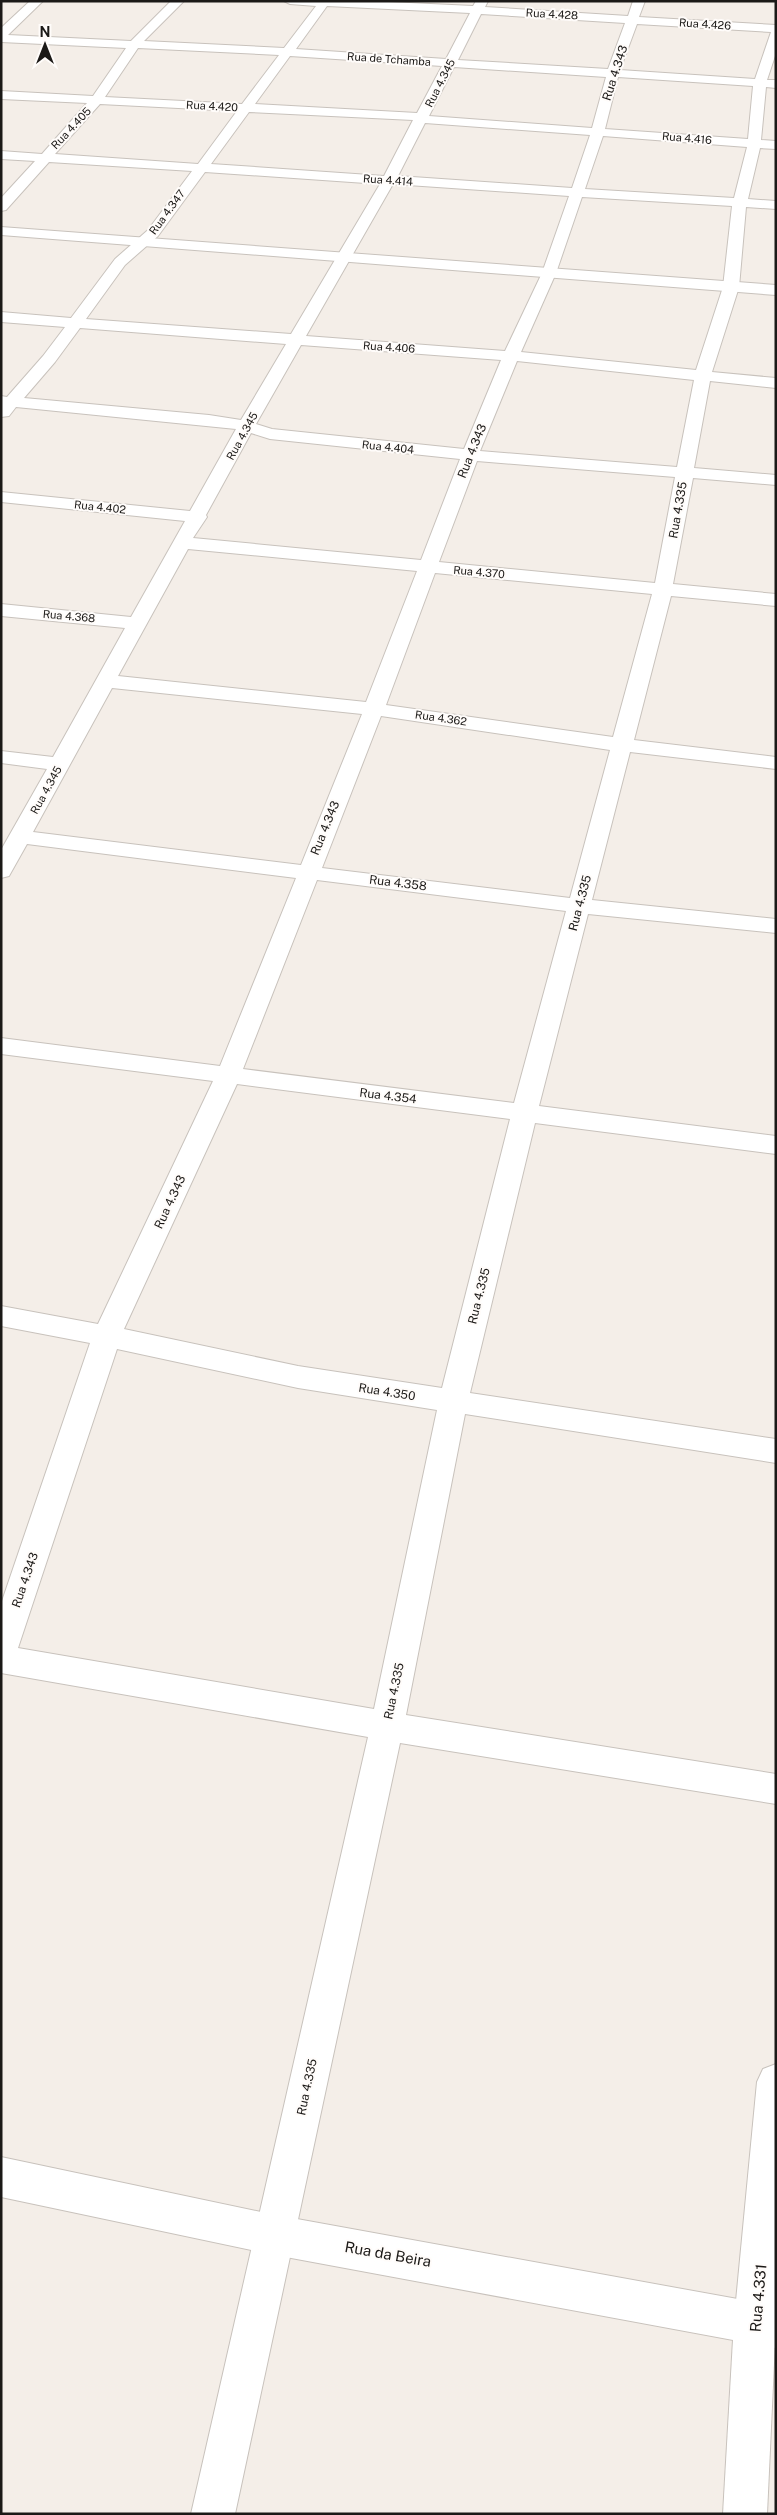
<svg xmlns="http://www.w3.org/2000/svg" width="777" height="2515" font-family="'Public Sans',sans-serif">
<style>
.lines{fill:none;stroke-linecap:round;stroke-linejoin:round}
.minor-casing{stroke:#c8c2bc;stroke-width:2}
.tertiary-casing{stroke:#c8c2bc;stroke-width:2}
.secondary-casing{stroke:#c8c2bc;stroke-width:2}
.minor{fill:#fff;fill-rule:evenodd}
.tertiary{fill:#fff;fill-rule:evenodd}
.secondary{fill:#fff;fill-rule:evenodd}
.labels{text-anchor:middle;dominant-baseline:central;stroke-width:4;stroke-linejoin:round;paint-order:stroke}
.far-street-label{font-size:11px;fill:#1b1917;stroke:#fffcfa}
.street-label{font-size:12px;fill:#1b1917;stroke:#fffcfa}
.near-street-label{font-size:15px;fill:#1b1917;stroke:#fffcfa}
</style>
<rect width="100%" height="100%" fill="#f4eee8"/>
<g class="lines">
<defs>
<g id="minor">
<path d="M30 1H43L8 35 131 41 171 1H184L144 41 284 48 316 6 290 4 284 1H367L473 6 476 1H488L485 7 628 16 633 1H645L639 17 776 25V53L767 80H776V88L766 87 761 140 776 141V149L760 148 748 199 776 201V209L746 207 739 287 712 372 776 378V388L710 381 694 468 776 475V485L693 478 673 584 776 594V606L671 596 634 740 776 757V769L630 752 592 900 776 919V933L588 914 539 1106 776 1136V1154L535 1123 470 1393 776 1439V1463L465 1414 406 1715 776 1774V1804L400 1743 235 2514H191L368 1737 1 1673V1604L90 1343 1 1326V1306L98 1324 213 1081 1 1054V1038L220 1066 296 878 27 844 9 876 1 878V850L47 769 1 763V751L53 757 125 628 1 616V604L131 617 185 521 1 502V492L190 511 236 429 16 407 9 416 1 417V396L7 397 43 356 65 327 1 322V312L71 318 115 259 148 230 192 171 49 162 6 210 1 211V198L35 161 1 159V151L42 154 87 103 1 99V91L93 96 126 48 1 42V28ZM327 6 470 13 446 59 296 49ZM481 14 625 23 608 69 458 60ZM637 24 771 32 755 79 620 70ZM138 48 279 55 242 104 105 97ZM290 56 442 66 417 113 255 104ZM454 67 606 77 592 128 429 116ZM618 77 753 86 748 139 605 129ZM100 104 237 111 198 164 55 154ZM249 112 413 120 384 176 211 164ZM425 123 590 135 572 188 398 176ZM603 136 747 147 734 198 585 189ZM205 172 380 184 291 334 86 319 125 265 158 236ZM393 184 569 196 542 273 505 351 306 336ZM582 197 732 206 723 287 696 370 521 352 556 273ZM80 328 286 344 241 420 209 415 24 398 55 362ZM301 345 501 360 464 449 272 429 256 424ZM517 361 694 380 677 467 480 451ZM251 433 270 439 460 459 421 560 193 538 207 517 206 515ZM477 461 675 477 655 583 439 562ZM188 549 417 571 366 702 118 676ZM435 573 652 594 613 737 386 705ZM112 688 362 714 301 865 33 832ZM381 716 610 750 570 898 322 868ZM317 880 566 911 514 1103 243 1069ZM237 1084 510 1119 442 1388 298 1366 124 1329ZM117 1349 298 1388 437 1410 374 1709 18 1648Z"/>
<polygon points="776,2064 776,2320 767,2514 723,2514 734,2322 757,2082 763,2069"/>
</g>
<polygon id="tertiary" points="1,227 776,285 776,295 1,235"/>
<polygon id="secondary" points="1,2157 275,2215 776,2306 776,2348 275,2255 1,2197"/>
</defs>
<use href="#minor" class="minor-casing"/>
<use href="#tertiary" class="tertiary-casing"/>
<use href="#secondary" class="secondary-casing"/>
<use href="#minor" class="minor"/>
<use href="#tertiary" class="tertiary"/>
<use href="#secondary" class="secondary"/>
</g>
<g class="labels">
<g class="far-street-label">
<text transform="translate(552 14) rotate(3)">Rua 4.428</text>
<text transform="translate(705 24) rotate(4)">Rua 4.426</text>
<text transform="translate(389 59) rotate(4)">Rua de Tchamba</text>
<text transform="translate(440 83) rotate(-63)">Rua 4.345</text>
<text transform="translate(212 106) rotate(3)">Rua 4.420</text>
<text transform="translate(71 128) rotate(-47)">Rua 4.405</text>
<text transform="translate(687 138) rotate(5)">Rua 4.416</text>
<text transform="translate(388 180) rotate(4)">Rua 4.414</text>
<text transform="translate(167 212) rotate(-54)">Rua 4.347</text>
<text transform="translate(389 347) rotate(4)">Rua 4.406</text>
<text transform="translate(242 436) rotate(-61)">Rua 4.345</text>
<text transform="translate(388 447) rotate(6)">Rua 4.404</text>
<text transform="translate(100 507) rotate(6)">Rua 4.402</text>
<text transform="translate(479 572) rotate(5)">Rua 4.370</text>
<text transform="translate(69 616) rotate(5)">Rua 4.368</text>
<text transform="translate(441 718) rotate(8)">Rua 4.362</text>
<text transform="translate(46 790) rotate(-61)">Rua 4.345</text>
</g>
<g class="street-label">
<text transform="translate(615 73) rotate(-72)">Rua 4.343</text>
<text transform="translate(472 451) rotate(-68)">Rua 4.343</text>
<text transform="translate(678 510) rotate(-80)">Rua 4.335</text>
<text transform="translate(325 828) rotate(-68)">Rua 4.343</text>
<text transform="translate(398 883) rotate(7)">Rua 4.358</text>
<text transform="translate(580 903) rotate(-75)">Rua 4.335</text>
<text transform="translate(388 1096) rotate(7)">Rua 4.354</text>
<text transform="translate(170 1202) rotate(-65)">Rua 4.343</text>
<text transform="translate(479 1296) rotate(-76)">Rua 4.335</text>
<text transform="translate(387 1392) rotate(9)">Rua 4.350</text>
<text transform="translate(25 1580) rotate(-71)">Rua 4.343</text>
<text transform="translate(394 1691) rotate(-78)">Rua 4.335</text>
<text transform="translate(307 2087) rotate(-78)">Rua 4.335</text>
</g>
<g class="near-street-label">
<text transform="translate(388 2254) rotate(10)">Rua da Beira</text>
<text transform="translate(758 2298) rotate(-85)">Rua 4.331</text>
</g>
</g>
<rect width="777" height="2515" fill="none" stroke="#1b1917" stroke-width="5"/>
<g transform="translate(45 45)" stroke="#fffcfa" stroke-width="4" paint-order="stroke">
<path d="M0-4L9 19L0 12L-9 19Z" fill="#1b1917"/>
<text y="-8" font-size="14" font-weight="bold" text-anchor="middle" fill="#1b1917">N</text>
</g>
</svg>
